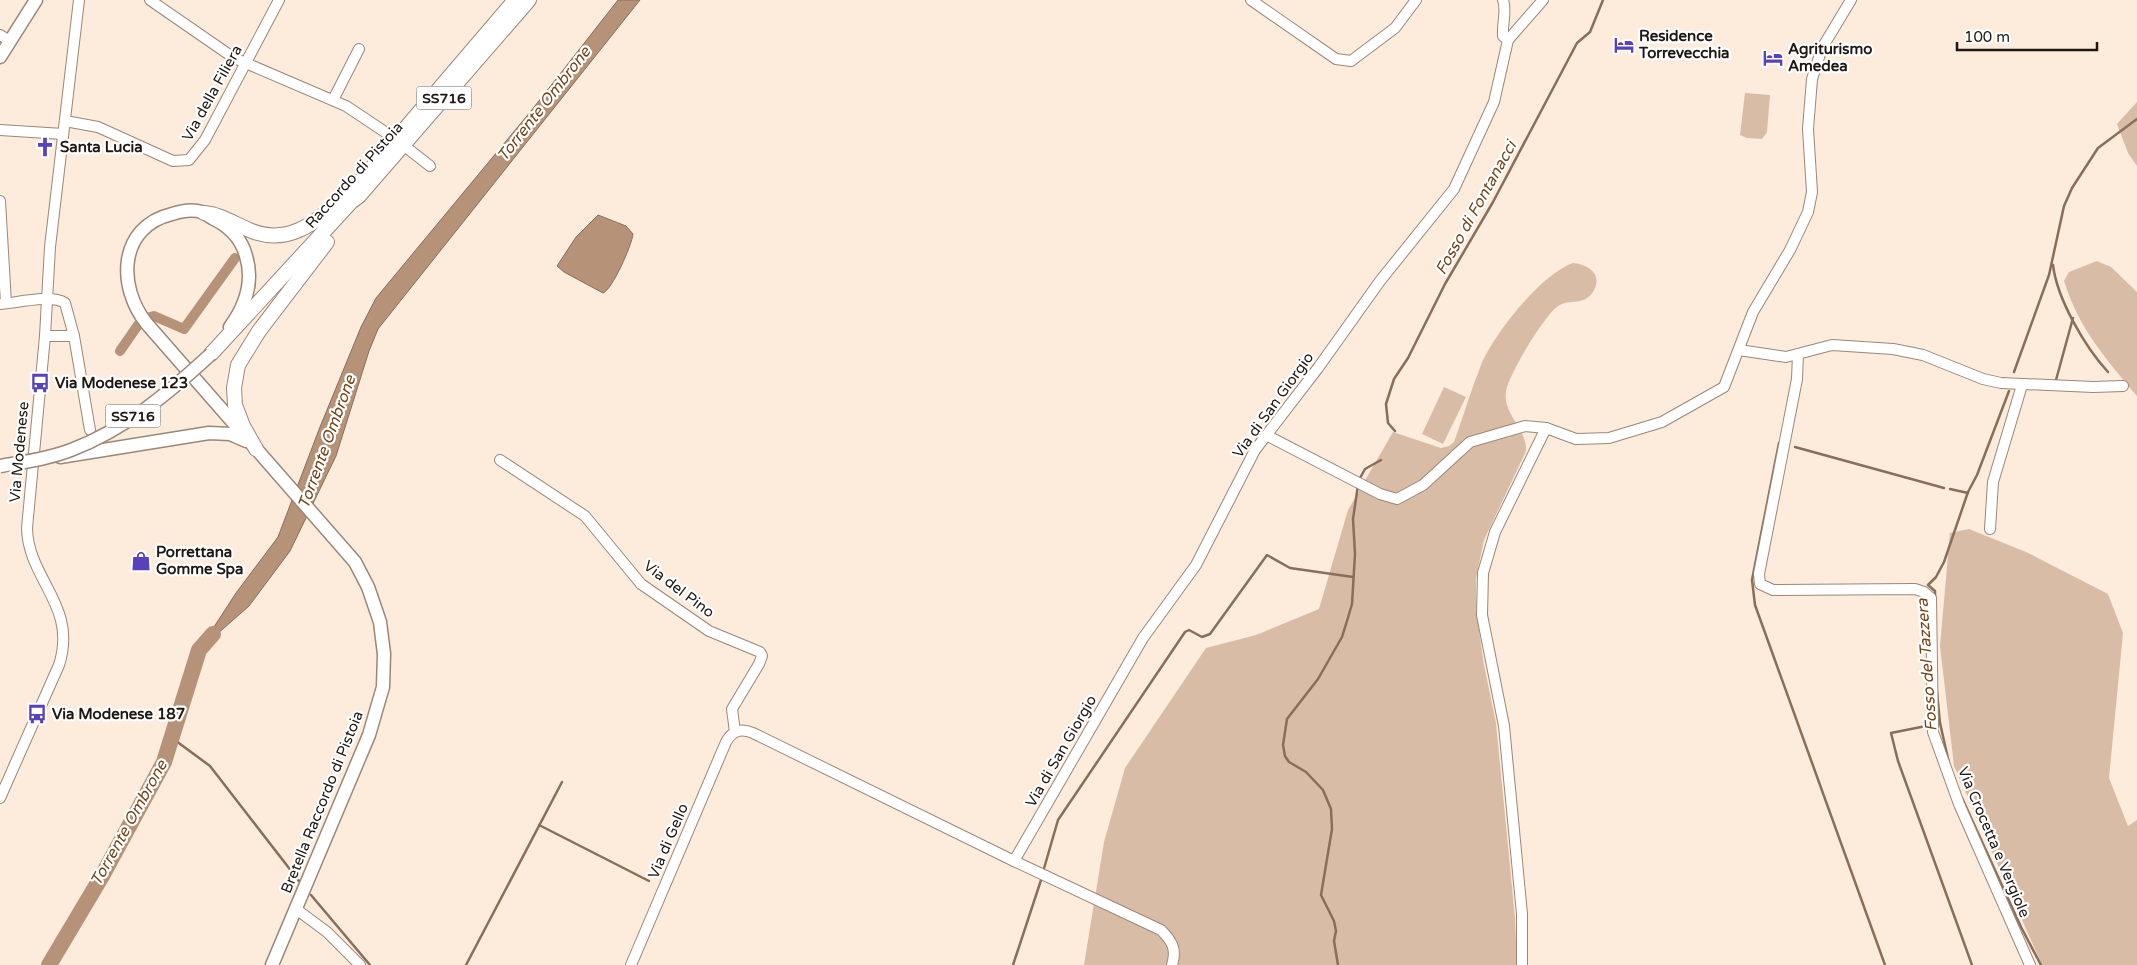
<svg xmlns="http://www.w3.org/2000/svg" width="2137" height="965" font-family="'Varela Round',sans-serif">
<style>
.green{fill:#d9bca6}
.water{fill:#b69378;stroke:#896e59}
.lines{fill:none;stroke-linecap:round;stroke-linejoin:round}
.stream{stroke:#896e59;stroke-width:2.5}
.canal{stroke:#b69378;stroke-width:10}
.river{stroke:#b69378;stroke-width:16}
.minor-casing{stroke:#9c8777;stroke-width:12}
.major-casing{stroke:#9c8777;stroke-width:15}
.highway-casing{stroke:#9c8777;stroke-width:16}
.minor{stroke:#fff;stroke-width:10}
.major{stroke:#fff;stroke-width:12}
.highway{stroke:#fff;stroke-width:14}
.major-bridge-casing{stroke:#9c8777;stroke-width:15;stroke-linecap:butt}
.major-bridge{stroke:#fff;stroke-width:12}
.labels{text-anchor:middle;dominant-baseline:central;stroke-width:4.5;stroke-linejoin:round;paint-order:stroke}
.shield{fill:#fff;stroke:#625d58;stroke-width:1}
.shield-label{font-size:14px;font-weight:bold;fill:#1f1711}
.poi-label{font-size:15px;font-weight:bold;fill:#1f1711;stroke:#fff;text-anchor:start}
.street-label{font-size:15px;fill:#1f1711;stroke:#fff}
.water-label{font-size:16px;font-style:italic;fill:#744519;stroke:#fff}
</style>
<rect width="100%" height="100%" fill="#fdebdc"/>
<g class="green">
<polygon points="1745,93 1770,95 1767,132 1762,139 1747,138 1740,135"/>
<polygon points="2137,102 2137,166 2128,153 2117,124"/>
<path d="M2097 261 2111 267 2137 292V396C2106 359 2079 329 2064 281L2069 272Z"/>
<path d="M1573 263C1587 264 1603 274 1594 290 1585 307 1570 298 1558 306 1544 316 1509 374 1506 391 1502 414 1527 428 1526 451L1484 540 1476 578V609L1484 665 1496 723 1515 918 1517 965H1084L1104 842 1125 768 1206 648 1256 635 1319 609 1348 510 1393 432 1441 448 1449 446 1454 442C1463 417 1471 390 1481 365 1494 334 1541 274 1573 263Z"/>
<polygon points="1444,387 1466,397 1443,444 1422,434"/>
<polygon points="1969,529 2026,552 2108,594 2123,633 2109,778 2128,826 2137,820 2137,965 2042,965 1954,766 1940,646 1950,533"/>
</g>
<g class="water">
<polygon points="618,0 640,0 378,329 369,351 336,456 290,551 249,606 199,650 236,593 278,537 320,427 361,327 376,298 531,111"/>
<path d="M598 215 626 226 633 234C632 245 612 290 603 293L564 272 557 266 576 237Z"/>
</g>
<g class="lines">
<g class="stream">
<path d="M2053 265C2057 299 2085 347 2108 372"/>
<polyline points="2014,372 2049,275 2064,206 2072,188 2098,148 2137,119"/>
<polyline points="2056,380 2073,318"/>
<polyline points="1395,431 1388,423 1386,404 1394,379 1408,358 1445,284 1493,202 1577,43 1590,32 1603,0"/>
<polyline points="1779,443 1752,580 1755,605 1885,965"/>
<polyline points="1795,447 1944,488"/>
<polyline points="1359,480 1365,469 1381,460"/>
<polyline points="1950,489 1968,493"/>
<polyline points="1935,596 1935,591 1928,585 1936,577 1944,562 1968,492 1977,475 2009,391"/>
<polyline points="1937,692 1940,723 1949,763"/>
<polyline points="1931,725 1891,733 1898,761 1972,965"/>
<polyline points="172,738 210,766 299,881"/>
<polyline points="1962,798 2021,927 2041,965"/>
<polyline points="539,825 649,881"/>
<polyline points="1043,872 1058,820 1185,632 1189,630 1202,637 1210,634 1267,555 1290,568 1353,577"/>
<polyline points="311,895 370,965"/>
<polyline points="466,965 562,782"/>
<polyline points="1013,965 1042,877"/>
<polyline points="1338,965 1334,941 1336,931 1334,921 1321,895 1332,829 1331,809 1323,790 1306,772 1289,762 1285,756 1283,745 1287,719 1318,679 1342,637 1347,621 1352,604 1355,554 1353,519 1358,485"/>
</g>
<g class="canal">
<polyline points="150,317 154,316 184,329 235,258"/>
<polyline points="120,351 138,325"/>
</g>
<polyline class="river" points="49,965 102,876 164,762 199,650 213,634"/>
<defs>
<g id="minor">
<polyline points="150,0 234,58 346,106 391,136"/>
<polyline points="1251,0 1336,59 1351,61 1395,28 1416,0"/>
<path d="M1503 0C1507 11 1502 23 1503 36L1508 40"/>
<polyline points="0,35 10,41"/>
<polyline points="333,100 359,49"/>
<polyline points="65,121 98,127 173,161 189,160 205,140 279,0"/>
<polyline points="0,130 63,134"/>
<polyline points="407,148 430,166"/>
<polyline points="0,201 6,303"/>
<path d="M0 304C16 303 52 294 65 303L74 336 90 430"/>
<polyline points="45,336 74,336"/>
<polyline points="1739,350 1786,357 1832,345 1893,349 1923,355 1983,379 2001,383 2093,387 2123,386"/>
<polyline points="1798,354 1797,379 1759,574 1760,584 1773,590 1915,589 1924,592 1931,598 1933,732 1959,804 2030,965"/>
<polyline points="1266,435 1380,494 1397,499 1423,485 1470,442 1525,426 1546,428 1576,439 1609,438 1662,422 1724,387 1753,312 1790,250 1808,212 1812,192 1808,129 1812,79 1822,48 1851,0"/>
<polyline points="500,460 585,516 641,584 709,631 760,652 762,656 759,664 732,709 735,732"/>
<polyline points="1990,529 1993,482 2022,385"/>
<path d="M0 798 59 665C78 605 28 580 27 528L45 336 50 247 79 0"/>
<path d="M1014 861 1161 930C1172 941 1177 949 1172 965"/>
<polyline points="296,909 327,932 360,965"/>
<path d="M631 965 726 742C733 730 741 728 753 733L1014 861 1143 638 1196 565 1255 450 1318 368 1380 281 1454 189 1494 102 1508 40 1543 0"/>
<polyline points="1522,965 1522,914 1504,726 1482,615 1483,573 1495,532 1546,428"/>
</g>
<g id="major">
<polyline points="0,57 36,0"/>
<path d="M230 327C246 305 254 282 246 256 241 237 229 226 212 218 208 216 205 213 202 212 193 209 181 211 172 214 118 227 117 287 147 324L355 562 368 587 380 622 384 654 383 687 369 735 272 965"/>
<polyline points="60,457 209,433 230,434 246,441"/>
</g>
<g id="highway">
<polyline points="340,205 515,0"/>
<path d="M204 213C219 214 233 223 247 229 287 248 316 222 345 197"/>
<polyline points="211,354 351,202 359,196 529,0"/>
<polyline points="256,449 243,426 235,405 234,388 238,365 259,331 327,242"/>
</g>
</defs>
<use href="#minor" class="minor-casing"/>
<use href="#major" class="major-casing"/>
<use href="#highway" class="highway-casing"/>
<use href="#minor" class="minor"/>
<use href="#major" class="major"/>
<use href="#highway" class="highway"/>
<defs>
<path id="major-bridge" d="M0 466C23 462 48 459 71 450 124 430 170 392 211 354"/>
</defs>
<use href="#major-bridge" class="major-bridge-casing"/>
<use href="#major-bridge" class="major-bridge"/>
</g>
<defs>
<symbol id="hotel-bare" viewBox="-9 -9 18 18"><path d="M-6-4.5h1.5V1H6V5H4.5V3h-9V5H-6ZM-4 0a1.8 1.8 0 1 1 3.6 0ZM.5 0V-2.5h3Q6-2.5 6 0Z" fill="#5642ba" stroke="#fff" stroke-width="2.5" paint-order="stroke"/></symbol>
<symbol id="church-bare" viewBox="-9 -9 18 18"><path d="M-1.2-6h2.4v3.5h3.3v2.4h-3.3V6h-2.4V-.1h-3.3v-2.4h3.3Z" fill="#5642ba" stroke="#fff" stroke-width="2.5" paint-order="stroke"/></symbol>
<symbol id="bus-bare" viewBox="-9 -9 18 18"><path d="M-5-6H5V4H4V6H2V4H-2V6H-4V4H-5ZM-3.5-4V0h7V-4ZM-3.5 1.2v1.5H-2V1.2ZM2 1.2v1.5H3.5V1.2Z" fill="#5642ba" stroke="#fff" stroke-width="2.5" paint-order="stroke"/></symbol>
<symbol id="shop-bare" viewBox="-9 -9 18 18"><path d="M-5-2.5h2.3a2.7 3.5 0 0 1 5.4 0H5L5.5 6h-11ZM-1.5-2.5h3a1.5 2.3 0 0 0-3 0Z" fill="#5642ba" stroke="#fff" stroke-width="2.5" paint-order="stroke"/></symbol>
</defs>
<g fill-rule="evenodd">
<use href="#hotel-bare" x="1610" y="31" width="28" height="28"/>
<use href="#hotel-bare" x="1759" y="44" width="28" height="28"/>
<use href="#church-bare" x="31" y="133" width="28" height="28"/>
<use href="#bus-bare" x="26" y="369" width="28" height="28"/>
<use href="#shop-bare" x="127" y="547" width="28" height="28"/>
<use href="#bus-bare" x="23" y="700" width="28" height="28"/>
</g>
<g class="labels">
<g class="shield">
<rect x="416.5" y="86.5" width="55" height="23" rx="4"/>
<rect x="105.5" y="404.5" width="55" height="23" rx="4"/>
</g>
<g class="shield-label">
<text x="444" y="98">SS716</text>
<text x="133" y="416">SS716</text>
</g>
<g class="poi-label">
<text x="1639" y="36">Residence<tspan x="1639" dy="17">Torrevecchia</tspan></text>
<text x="1788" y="49">Agriturismo<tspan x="1788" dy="17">Amedea</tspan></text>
<text x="60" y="147">Santa Lucia</text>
<text x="55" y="383">Via Modenese 123</text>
<text x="156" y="552">Porrettana<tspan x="156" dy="17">Gomme Spa</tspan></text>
<text x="52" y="714">Via Modenese 187</text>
</g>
<g class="street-label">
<text transform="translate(212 93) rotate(-61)">Via della Filiera</text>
<text transform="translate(354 175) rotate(-48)">Raccordo di Pistoia</text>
<text transform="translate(1273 405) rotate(-54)">Via di San Giorgio</text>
<text transform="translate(19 452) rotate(-85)">Via Modenese</text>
<text transform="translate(679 589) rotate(37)">Via del Pino</text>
<text transform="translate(1061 751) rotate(-60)">Via di San Giorgio</text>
<text transform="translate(322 802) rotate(-68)">Bretella Raccordo di Pistoia</text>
<text transform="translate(668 841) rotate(-67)">Via di Gello</text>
<text transform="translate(1994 842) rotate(67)">Via Crocetta e Vergiole</text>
</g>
<g class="water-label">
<text transform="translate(544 104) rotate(-52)">Torrente Ombrone</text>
<text transform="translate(1476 208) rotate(-61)">Fosso di Fontanacci</text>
<text transform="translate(327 442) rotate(-70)">Torrente Ombrone</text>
<text transform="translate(1927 665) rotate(-94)">Fosso del Tazzera</text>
<text transform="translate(129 823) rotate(-61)">Torrente Ombrone</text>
</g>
</g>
<path d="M1957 42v8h140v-8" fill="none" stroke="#1f1711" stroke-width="2.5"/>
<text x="1964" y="42" font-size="15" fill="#1f1711" stroke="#ffffff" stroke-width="4" paint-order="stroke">100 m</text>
</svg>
